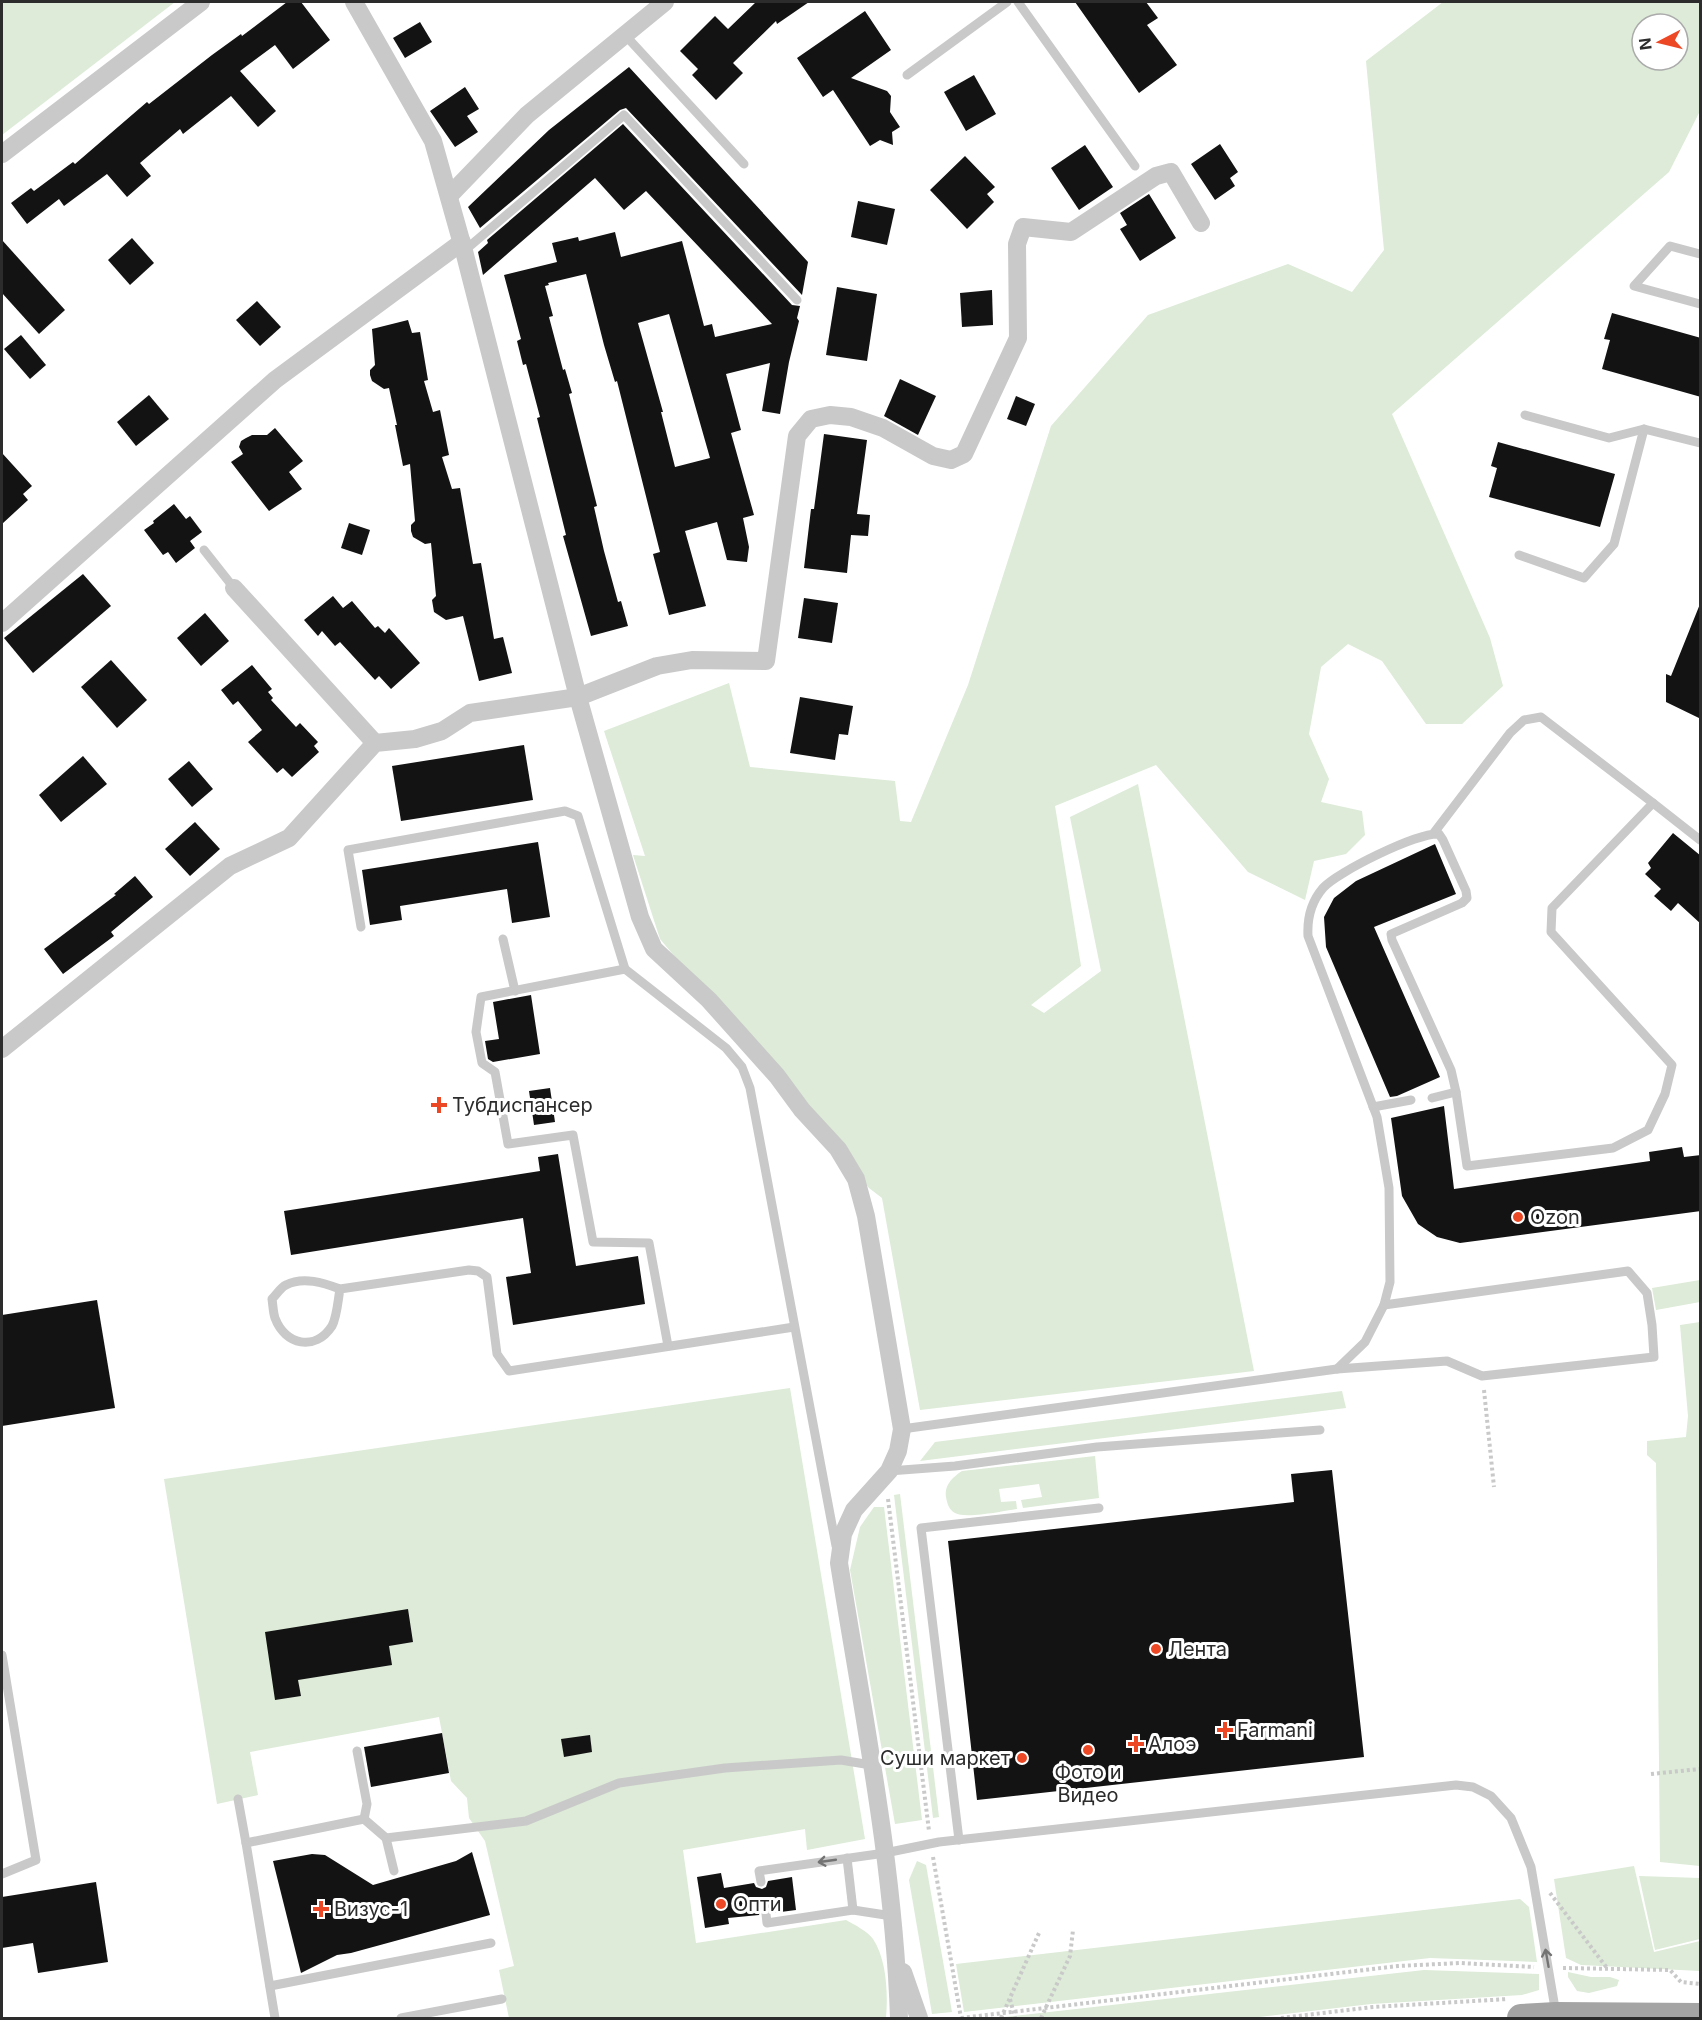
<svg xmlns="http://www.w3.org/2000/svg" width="1702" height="2020" font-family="Inter,sans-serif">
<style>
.green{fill:#ddebd8;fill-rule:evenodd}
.building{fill:#131313;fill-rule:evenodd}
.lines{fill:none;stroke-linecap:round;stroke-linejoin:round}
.path{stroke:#c9c9c9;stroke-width:4;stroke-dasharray:3 3;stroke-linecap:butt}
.lane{stroke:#c9c9c9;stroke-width:9}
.street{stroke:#c9c9c9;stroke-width:18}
.primary{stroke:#a4a4a4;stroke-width:28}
.oneway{stroke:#737373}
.poi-dot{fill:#ec4825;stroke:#fff;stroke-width:2}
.labels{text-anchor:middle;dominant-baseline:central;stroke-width:6;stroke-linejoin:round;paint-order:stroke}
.poi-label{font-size:20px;fill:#2c2c2c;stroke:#fff;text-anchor:start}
</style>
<rect width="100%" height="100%" fill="#fff"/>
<g class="green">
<polygon points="2,2 175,2 2,135"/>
<path d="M1443 2H1700V111L1669 172 1392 414 1490 638 1503 686 1462 724H1426L1382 661 1348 644 1321 667 1309 734 1329 779 1321 802 1362 811 1365 835 1346 854 1314 861 1305 900 1248 872 1156 765 1055 806 1081 966 1031 1005 1044 1013 1101 971 1070 817 1138 784 1254 1371 920 1410 882 1198 869 1188 660 939 633 855 645 856 604 731 729 683 750 767 895 781 900 821 911 822 968 685 1051 426 1148 315 1288 264 1352 292 1384 250 1366 61ZM1642 24H1678V60H1642Z"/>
<polygon points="1700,1280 1700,1302 1656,1310 1652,1288"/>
<polygon points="1700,1322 1700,1866 1660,1862 1656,1463 1647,1455 1647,1441 1686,1437 1688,1416 1680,1325"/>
<path d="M790 1388 865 1839 807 1850 805 1829 683 1850 696 1943 846 1920C855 1925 867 1931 873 1939 887 1960 888 1994 886 2018H509L499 1970 514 1966 485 1841 469 1818 467 1798 451 1781 439 1717 250 1752 258 1795 217 1804 164 1479Z"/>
<polygon points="1342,1391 1346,1408 920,1461 935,1442"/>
<path d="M1095 1456 1099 1498 1023 1508 1021 1500 1042 1497 1039 1484 999 1489 1001 1502 1016 1501 1017 1509C1003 1511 966 1519 955 1513 949 1510 947 1503 946 1497 944 1485 953 1477 962 1471Z"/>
<polygon points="900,1494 939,1817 933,1818 894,1495"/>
<polygon points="874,1507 884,1507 922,1820 895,1824 850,1570 860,1527"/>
<polygon points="917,1861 926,1865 952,2012 932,2014 909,1880"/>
<polygon points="1634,1866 1654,1952 1700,1941 1700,1971 1581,1965 1566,1958 1554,1879"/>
<polygon points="1639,1876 1700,1878 1700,1939 1655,1950"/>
<polygon points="1520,1899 1529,1907 1537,1962 1430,1958 964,2012 956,1964"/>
<polygon points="1424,1970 1539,1974 1539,1990 1522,1995 1371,2004 1251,2018 995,2018"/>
<polygon points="1568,1972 1591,1977 1610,1977 1619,1980 1617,1986 1589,1993 1577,1991 1568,1977"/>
</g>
<g class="building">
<polygon points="287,2 301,2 330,40 293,69 275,45 240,71 276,111 258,127 231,96 183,134 180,129 140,163 151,176 127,197 107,174 64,206 59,199 27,224 11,203 31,188 34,191 73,162 75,164 147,102 149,104 212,55 241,34 242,36"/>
<polygon points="756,2 809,2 777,24 776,21 733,63 743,73 716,100 692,75 698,69 680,51 715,16 728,29"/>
<polygon points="1075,2 1146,2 1158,18 1147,25 1177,65 1139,93"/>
<polygon points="865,11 891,50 851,78 887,91 891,96 890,112 900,127 892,132 893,145 880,140 870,146 833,90 823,97 797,58"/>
<polygon points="420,22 432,42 405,58 393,38"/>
<polygon points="629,67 808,262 802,295 626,108 620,110 480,228 468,207 549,130"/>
<polygon points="974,75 996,114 966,131 944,92"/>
<polygon points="465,87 479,109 467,116 478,132 455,147 430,111"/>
<path d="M623 124 792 305 800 306 797 318 799 321 789 362 780 414 762 411 770 363 726 374 741 430 731 433 754 515 743 518 749 547 747 562 727 560 717 522 685 531 706 606 669 615 653 554 660 552 617 381 615 382 604 345 586 274 548 283 549 285 545 286 553 316 549 317 563 370 565 369 572 393 569 394 597 506 594 507 604 551 618 602 621 601 628 626 591 636 563 536 566 535 537 418 540 417 526 364 523 365 517 341 521 339 504 275 557 262 552 243 578 237 579 241 615 232 621 257 682 241 704 326 712 324 715 337 772 324 646 191 624 210 595 178 483 275 478 252 488 243 487 240ZM669 314 710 458 675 467 661 412H663L638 323Z"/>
<polygon points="1220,144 1238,172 1230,178 1235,186 1215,200 1191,164"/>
<polygon points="1085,145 1113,187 1079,210 1051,168"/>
<polygon points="965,156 995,187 987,194 994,202 967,229 930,190"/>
<polygon points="1149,194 1176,238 1140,261 1120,229 1127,225 1120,213"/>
<polygon points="858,201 895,209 887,245 851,237"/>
<polygon points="132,238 154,263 130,285 108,260"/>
<polygon points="2,240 65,310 39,334 2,293"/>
<polygon points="837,287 877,294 867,361 826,355"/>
<polygon points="992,290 993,325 962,327 960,293"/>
<polygon points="257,301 281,327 260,346 236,320"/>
<polygon points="1612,313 1701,338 1701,397 1602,369 1610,340 1604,339"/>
<polygon points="408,320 412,333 420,332 428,380 424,381 433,412 440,410 449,455 442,457 452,489 460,488 473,564 481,563 494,639 503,637 512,673 479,681 463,616 446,620 434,612 432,600 436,596 431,543 425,544 413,537 411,531 411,525 415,521 410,464 403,466 395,425 397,425 389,388 384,389 372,381 370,375 370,370 375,365 372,329"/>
<polygon points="21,335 46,365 30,379 4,349"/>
<polygon points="900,379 936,396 918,435 884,416"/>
<polygon points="149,395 169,419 136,446 117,422"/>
<polygon points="1016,396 1035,404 1026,426 1007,419"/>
<polygon points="275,428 303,461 289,472 302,489 269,511 231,462 243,454 239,447 241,441 246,438 252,435 267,435"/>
<polygon points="824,434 867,440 857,514 870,515 868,536 851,535 847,573 804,568 811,509 814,509"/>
<polygon points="1498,442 1615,474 1600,527 1489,497 1497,468 1491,466"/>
<polygon points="2,453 32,486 23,494 28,500 2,524"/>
<polygon points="174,504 186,519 190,516 202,532 190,541 195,548 176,563 168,552 163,555 144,530 154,523 153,521"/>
<polygon points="349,523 370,530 362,555 341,548"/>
<polygon points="83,574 111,606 33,673 4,638"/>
<polygon points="333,596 343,608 352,601 375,628 378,626 385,633 389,628 420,663 391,689 379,676 375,680 340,642 335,646 322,631 318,636 304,620"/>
<polygon points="804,598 838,603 832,643 798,638"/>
<polygon points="1700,604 1701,605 1701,719 1666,702 1666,674 1671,676"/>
<polygon points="205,613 229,641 201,666 177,638"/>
<polygon points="111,660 147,700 117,728 81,687"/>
<polygon points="252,665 272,689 268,692 273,698 271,700 296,727 300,723 318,742 314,746 319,752 292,777 283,768 277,773 248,742 262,730 238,701 233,705 221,690"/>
<polygon points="800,697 853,706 848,735 839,734 835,760 790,753"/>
<polygon points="524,745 533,800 401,821 392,766"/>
<polygon points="83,756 107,784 61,822 39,795"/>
<polygon points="189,761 213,789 192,807 168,779"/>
<polygon points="195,822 220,849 190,876 165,849"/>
<polygon points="1673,833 1701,856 1701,924 1678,903 1671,911 1654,896 1661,889 1645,874 1651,868 1648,863"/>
<polygon points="538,842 550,917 512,923 507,889 400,906 402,920 370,925 362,870"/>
<polygon points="1435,844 1456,894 1374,927 1440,1077 1397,1096 1390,1097 1326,947 1324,917 1334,898 1356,881"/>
<polygon points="135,876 153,897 111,932 114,936 63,974 44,949 116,895 114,894"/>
<polygon points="531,995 540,1054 493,1062 488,1059 485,1041 499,1039 493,1002"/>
<polygon points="550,1088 555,1122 534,1125 529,1091"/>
<polygon points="1444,1106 1454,1189 1650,1161 1649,1152 1682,1147 1684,1157 1701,1155 1701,1211 1460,1243 1437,1237 1418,1224 1402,1196 1391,1118"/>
<polygon points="558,1154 576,1266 638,1256 645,1304 513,1325 506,1277 531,1273 523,1218 291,1255 284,1211 540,1171 538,1157"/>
<polygon points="97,1300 115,1408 2,1426 2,1315"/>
<polygon points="1332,1470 1364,1757 977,1800 948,1541 1294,1502 1291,1474"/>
<polygon points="408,1609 413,1642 389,1646 392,1665 298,1680 301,1696 275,1700 265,1632"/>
<polygon points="442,1733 449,1773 371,1787 364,1747"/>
<polygon points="590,1735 592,1752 564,1757 561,1739"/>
<polygon points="472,1852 490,1915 351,1953 337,1955 301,1973 273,1861 312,1854 325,1855 373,1885 456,1861"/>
<polygon points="721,1873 724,1888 754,1883 756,1887 762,1889 766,1887 768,1881 792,1877 796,1910 773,1913 769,1908 765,1907 760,1911 759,1915 728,1918 729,1924 705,1928 697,1877"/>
<polygon points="96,1882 108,1962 38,1973 33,1943 2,1948 2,1897"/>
</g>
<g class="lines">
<g class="path">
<polyline points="1484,1390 1494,1487"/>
<polyline points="888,1499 929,1831"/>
<polyline points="1651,1774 1700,1769"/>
<polyline points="933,1857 961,2018"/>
<polyline points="1550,1893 1607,1968"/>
<polyline points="1563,1968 1670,1970 1681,1982 1700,1984"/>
<polyline points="1010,1999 1015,2018"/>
<polyline points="961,2018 1398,1966 1460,1963 1534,1967"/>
<polyline points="1001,2018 1039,1933"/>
<polyline points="1041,2018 1070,1956 1073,1930"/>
<polyline points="1281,2018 1373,2007 1508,1999"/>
</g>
<g class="lane">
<polyline points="1018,2 1135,166"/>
<polyline points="625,35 744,164"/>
<polyline points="907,75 1007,2"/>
<polyline points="464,251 624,115 797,300"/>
<polyline points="1700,254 1670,246 1634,286 1700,304"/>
<polyline points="1525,415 1609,438 1644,429"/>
<polyline points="204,550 234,588"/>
<polyline points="1519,555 1584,578 1614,544 1644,429 1700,443"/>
<polyline points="1653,803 1700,840"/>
<polyline points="361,927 348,850 565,811 578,816 625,969"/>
<polyline points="503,939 515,991"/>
<polyline points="1432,1098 1456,1092"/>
<polyline points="1373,1107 1411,1100"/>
<path d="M340 1289C338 1300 337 1317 332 1326 315 1352 285 1345 275 1318 273 1312 273 1305 272 1299 276 1295 281 1287 286 1285 303 1276 324 1283 340 1289L469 1270 478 1271 487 1277 497 1354 509 1371 794 1327"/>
<polyline points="668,1346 649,1243 593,1242 573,1135 508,1144 495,1072 482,1063 476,1032 481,997 625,969 726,1048 742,1067 750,1088 836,1546"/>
<path d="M1337 1369 1365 1342 1384 1305 1390 1282 1389 1188 1377 1117 1308 936C1307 918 1311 902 1323 888 1337 872 1418 832 1439 834L1443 840 1466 891 1467 898 1462 903 1391 934 1392 940 1451 1070 1456 1092 1467 1166 1613 1148 1648 1130 1665 1094 1672 1065 1551 932 1552 908 1653 803 1541 717 1524 720 1510 733 1433 834"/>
<polyline points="902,1429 1337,1369 1447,1361 1482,1376 1654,1357 1652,1325 1647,1293 1628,1271 1384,1305"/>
<polyline points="889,1471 955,1466 1097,1447 1320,1430"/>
<polyline points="2,1655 36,1860 2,1874"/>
<polyline points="357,1751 367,1804 364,1819"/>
<polyline points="238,1799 246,1843"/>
<polyline points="386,1838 526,1821 619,1783 725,1768 841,1760 871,1765"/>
<polyline points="959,1840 921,1528 1099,1508"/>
<polyline points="847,1858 853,1910"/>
<polyline points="761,1882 759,1871 885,1853 939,1842 1456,1785 1473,1787 1491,1796 1511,1818 1531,1867 1556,2014"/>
<polyline points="766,1914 767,1923 853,1910 892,1916"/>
<polyline points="270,1986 491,1943"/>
<polyline points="275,2018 246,1843 364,1819 386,1838 394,1871"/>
<polyline points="401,2018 502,1999"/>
</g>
<g class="street">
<path d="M354 2 433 141 464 251 578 697 640 917 654 949 709 1000 777 1076 802 1110 838 1149 856 1179 866 1216 902 1429 898 1451 889 1471 854 1510 843 1534 839 1563C863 1714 894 1865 899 2018"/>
<polyline points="2,154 201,2"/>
<polyline points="449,196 527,115 665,2"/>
<polyline points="234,588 375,743"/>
<polyline points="2,623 275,380 462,242"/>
<polyline points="2,1049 230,866 289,838 375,743 415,739 442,731 470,713 578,697 657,666 692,660 766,661 797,436 811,419 830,415 851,417 883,428 933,456 951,460 964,454 1018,338 1017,244 1023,227 1071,232 1156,176 1171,172 1201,223"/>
<polyline points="903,1972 919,2018"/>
</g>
<polyline class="primary" points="1521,2018 1556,2016 1700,2017"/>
</g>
<defs><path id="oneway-shaft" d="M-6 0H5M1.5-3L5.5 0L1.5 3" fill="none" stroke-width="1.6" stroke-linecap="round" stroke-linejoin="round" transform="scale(1.5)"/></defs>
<g class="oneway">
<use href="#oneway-shaft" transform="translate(827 1861) rotate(172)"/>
<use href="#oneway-shaft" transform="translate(1547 1958) rotate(-100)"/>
</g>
<g class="poi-dot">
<path d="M436 1096h6v6h6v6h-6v6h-6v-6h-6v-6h6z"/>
<circle cx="1518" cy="1217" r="6"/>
<circle cx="1156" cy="1649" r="6"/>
<path d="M1222 1721h6v6h6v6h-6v6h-6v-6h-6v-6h6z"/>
<path d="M1133 1735h6v6h6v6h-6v6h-6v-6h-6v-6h6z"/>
<circle cx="1088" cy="1750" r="6"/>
<circle cx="1022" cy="1758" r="6"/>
<circle cx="721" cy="1904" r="6"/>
<path d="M318 1900h6v6h6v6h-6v6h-6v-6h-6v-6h6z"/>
</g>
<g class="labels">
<g class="poi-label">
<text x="452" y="1105">Тубдиспансер</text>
<text x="1530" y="1217">Ozon</text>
<text x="1168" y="1649">Лента</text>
<text x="1237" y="1730">Farmani</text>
<text x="1148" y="1744">Алоэ</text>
<text x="1010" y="1758" text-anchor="end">Суши маркет</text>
<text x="1088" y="1772" text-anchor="middle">Фото и<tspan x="1088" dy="23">Видео</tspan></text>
<text x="733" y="1904">Опти</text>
<text x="334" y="1909">Визус-1</text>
</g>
</g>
<rect width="1702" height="2020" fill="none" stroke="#2c2c2c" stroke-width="6"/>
<g transform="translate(1660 42) rotate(263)"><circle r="28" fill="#ffffff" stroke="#ababab" stroke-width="1.5"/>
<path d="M0-4.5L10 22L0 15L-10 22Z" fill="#ec4825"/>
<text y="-9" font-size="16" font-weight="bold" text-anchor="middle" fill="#2c2c2c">N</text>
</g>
</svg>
